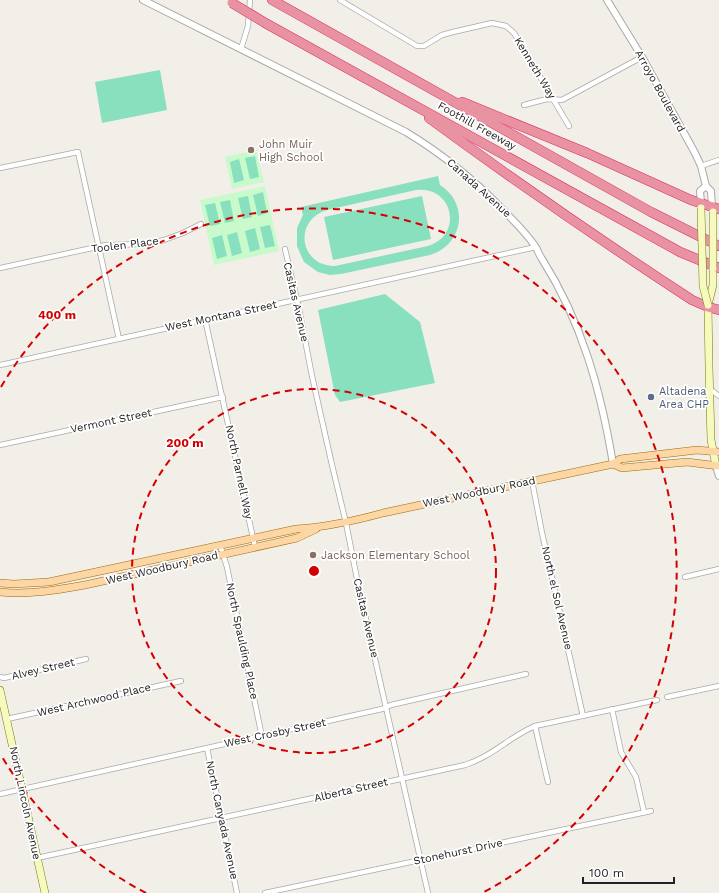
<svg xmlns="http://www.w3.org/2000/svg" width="719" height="893" font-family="'Work Sans',sans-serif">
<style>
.park{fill:#c8facc}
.pitch{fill:#88e0be;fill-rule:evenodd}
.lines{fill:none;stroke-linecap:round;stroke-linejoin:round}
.minor-casing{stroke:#a9a9a9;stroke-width:6}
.tertiary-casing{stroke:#a9a9a9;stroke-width:8}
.secondary-casing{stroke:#707d05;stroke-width:8}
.primary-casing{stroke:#a06b00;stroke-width:8}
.motorway-casing{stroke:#dc2a67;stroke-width:10}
.minor{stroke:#fff;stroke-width:4.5}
.tertiary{stroke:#fff;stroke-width:6}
.secondary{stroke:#f7fabf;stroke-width:7}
.primary{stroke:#fcd6a4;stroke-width:7}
.motorway{stroke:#e892a2;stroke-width:9}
.secondary-bridge-casing{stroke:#707d05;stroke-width:8;stroke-linecap:butt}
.motorway-bridge-casing{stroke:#dc2a67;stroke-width:10;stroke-linecap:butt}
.secondary-bridge{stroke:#f7fabf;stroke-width:7}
.motorway-bridge{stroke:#e892a2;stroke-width:9}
.ring{fill:none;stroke:#d40000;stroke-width:2;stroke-dasharray:7 5}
.education-dot{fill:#8d6e63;stroke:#fff;stroke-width:1.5}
.service-dot{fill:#5c6f8a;stroke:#fff;stroke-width:1.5}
.labels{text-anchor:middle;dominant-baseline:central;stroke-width:3.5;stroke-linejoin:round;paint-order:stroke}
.street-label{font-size:11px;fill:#222;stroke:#fff}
.education-label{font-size:11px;fill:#785e54;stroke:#fff;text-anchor:start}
.service-label{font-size:11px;fill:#4e5e75;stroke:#fff;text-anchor:start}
.centre{fill:#d40000;stroke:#fff;stroke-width:2}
.ring-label{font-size:12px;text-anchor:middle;font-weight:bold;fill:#d40000;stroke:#fff;stroke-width:3.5;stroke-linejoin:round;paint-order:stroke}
</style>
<rect width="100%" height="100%" fill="#f2efe9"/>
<g class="park">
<polygon points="256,150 264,182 232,189 225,157"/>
<polygon points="265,186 279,251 214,265 200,200"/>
</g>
<g class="pitch">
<polygon points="160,70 167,110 102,123 95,82"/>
<polygon points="255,156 259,177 250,179 245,158"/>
<polygon points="239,159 244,180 234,183 230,162"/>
<path d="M438 176 440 185C470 204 463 245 430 255L341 274 330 275 318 272 304 262 297 246V228L303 215 301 207ZM416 190C453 185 464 235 428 246L335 266C299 266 293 220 327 210Z"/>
<polygon points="263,192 267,213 258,216 253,195"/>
<polygon points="248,196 252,217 243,219 238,198"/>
<polygon points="422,196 431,239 333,260 324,217"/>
<polygon points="230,200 234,221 225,223 220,202"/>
<polygon points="215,203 220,224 210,226 205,205"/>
<polygon points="270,225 275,246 265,248 260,227"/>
<polygon points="255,228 260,249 250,252 245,231"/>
<polygon points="237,232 242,253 232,256 227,235"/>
<polygon points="222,235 227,256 217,259 212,238"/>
<polygon points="385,294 420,322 435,383 340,402 335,395 318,310"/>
</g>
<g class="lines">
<defs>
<g id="minor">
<polyline points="340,0 417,46 424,46 442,35 453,32 492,23 506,26 514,33 569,126"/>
<polyline points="241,49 248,26 250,0"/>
<polyline points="524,105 547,99 562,100 642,57"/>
<polyline points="701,166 719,160"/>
<polyline points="0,168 78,152 119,339"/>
<polyline points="285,249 299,309 312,376 332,465 346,523 358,584 428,893"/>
<polyline points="0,268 106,245 145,244 164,240 183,233 201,224"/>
<polyline points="205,319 255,547"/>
<polyline points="0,365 536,247"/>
<polyline points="710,389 719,396"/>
<polyline points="0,445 223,397"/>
<polyline points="532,481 542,533 583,716"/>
<polyline points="220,545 227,567 262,737"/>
<polyline points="685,577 719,569"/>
<polyline points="0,677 4,678 86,659"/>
<polyline points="667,697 719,686"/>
<polyline points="612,709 621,752 636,777 644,812"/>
<polyline points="7,719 181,681"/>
<polyline points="535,726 548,782"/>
<polyline points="207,748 237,893"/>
<polyline points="0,794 382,709 391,705 526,674"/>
<path d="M37 858 465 765C493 756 509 737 535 726L657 700"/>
<polyline points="265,893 651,811"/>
</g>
<g id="tertiary">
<path d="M143 0 406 132C444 155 477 182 507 214 517 224 527 234 535 246 538 250 539 255 542 259 582 322 601 391 613 464"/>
<polyline points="607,0 642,57 695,153 701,166 706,186 711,191 712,207"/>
<polyline points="701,203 700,191 706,186"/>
<polyline points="716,466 719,476"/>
</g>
<g id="secondary">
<polyline points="713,268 713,285 708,305 709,367 711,440 716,466"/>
<polyline points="0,690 45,893"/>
</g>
<g id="primary">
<polyline points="613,464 622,468 687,462 719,466"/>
<path d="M0 583 14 584 49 582 296 529C326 527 354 521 383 513L613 464 620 459 697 450 719 452"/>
<path d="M0 592C29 595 57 590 85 585L297 538 316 529"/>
</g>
<g id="motorway">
<polyline points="272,0 651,212 719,246"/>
<polyline points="267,24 680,252 719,268"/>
<polyline points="462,102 587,153 691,200 719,209"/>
<path d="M429 118C515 181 603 242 692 300L708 307 719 310"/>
</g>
</defs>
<use href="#minor" class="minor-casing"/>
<use href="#tertiary" class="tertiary-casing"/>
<use href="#secondary" class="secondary-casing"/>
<use href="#primary" class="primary-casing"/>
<use href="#motorway" class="motorway-casing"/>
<use href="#minor" class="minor"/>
<use href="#tertiary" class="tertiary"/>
<use href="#secondary" class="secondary"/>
<use href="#primary" class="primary"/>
<use href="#motorway" class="motorway"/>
<defs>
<g id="secondary-bridge">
<polyline points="701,208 703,286 708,305"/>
<polyline points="713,268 713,212"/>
</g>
<polyline id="motorway-bridge" points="232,3 267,24"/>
</defs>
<use href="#secondary-bridge" class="secondary-bridge-casing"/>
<use href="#motorway-bridge" class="motorway-bridge-casing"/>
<use href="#secondary-bridge" class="secondary-bridge"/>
<use href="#motorway-bridge" class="motorway-bridge"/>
</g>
<g class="ring">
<circle cx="314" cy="571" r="182"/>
<path d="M146 893A363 363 0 0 1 1 755M1 387A363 363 0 1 1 482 893"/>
</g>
<g class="education-dot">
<circle cx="251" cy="150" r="4"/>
<circle cx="313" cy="555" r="4"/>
</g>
<circle class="service-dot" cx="651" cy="397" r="4"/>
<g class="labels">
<g class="street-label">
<text transform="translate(535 68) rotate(59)">Kenneth Way</text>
<text transform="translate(660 91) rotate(61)">Arroyo Boulevard</text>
<text transform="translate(477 126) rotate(29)">Foothill Freeway</text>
<text transform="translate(479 188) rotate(42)">Canada Avenue</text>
<text transform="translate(125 245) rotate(-7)">Toolen Place</text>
<text transform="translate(296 302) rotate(77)">Casitas Avenue</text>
<text transform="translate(221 316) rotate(-12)">West Montana Street</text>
<text transform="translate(111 421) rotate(-12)">Vermont Street</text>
<text transform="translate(239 472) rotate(78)">North Parnell Way</text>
<text transform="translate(479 492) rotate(-12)">West Woodbury Road</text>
<text transform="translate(162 568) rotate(-13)">West Woodbury Road</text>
<text transform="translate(557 598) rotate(77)">North el Sol Avenue</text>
<text transform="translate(366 618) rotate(77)">Casitas Avenue</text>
<text transform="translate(242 641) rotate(78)">North Spaulding Place</text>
<text transform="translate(43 669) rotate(-13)">Alvey Street</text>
<text transform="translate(94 700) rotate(-13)">West Archwood Place</text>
<text transform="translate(275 733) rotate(-12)">West Crosby Street</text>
<text transform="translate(351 790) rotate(-13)">Alberta Street</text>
<text transform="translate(25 803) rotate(78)">North Lincoln Avenue</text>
<text transform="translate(222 820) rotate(78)">North Canyada Avenue</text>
<text transform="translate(458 852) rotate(-12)">Stonehurst Drive</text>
</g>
<g class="education-label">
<text x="259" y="144">John Muir<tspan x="259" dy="13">High School</tspan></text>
<text x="321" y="555">Jackson Elementary School</text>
</g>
<g class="service-label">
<text x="659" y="391">Altadena<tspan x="659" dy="13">Area CHP</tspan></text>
</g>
</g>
<circle cx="314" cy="571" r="6" class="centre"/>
<g class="ring-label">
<text x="57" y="319">400 m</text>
<text x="185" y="447">200 m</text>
</g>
<path d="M583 877v6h91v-6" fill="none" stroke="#222222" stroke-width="2"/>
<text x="589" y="877" font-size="12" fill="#222222" stroke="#ffffff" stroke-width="3" paint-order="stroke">100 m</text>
</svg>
